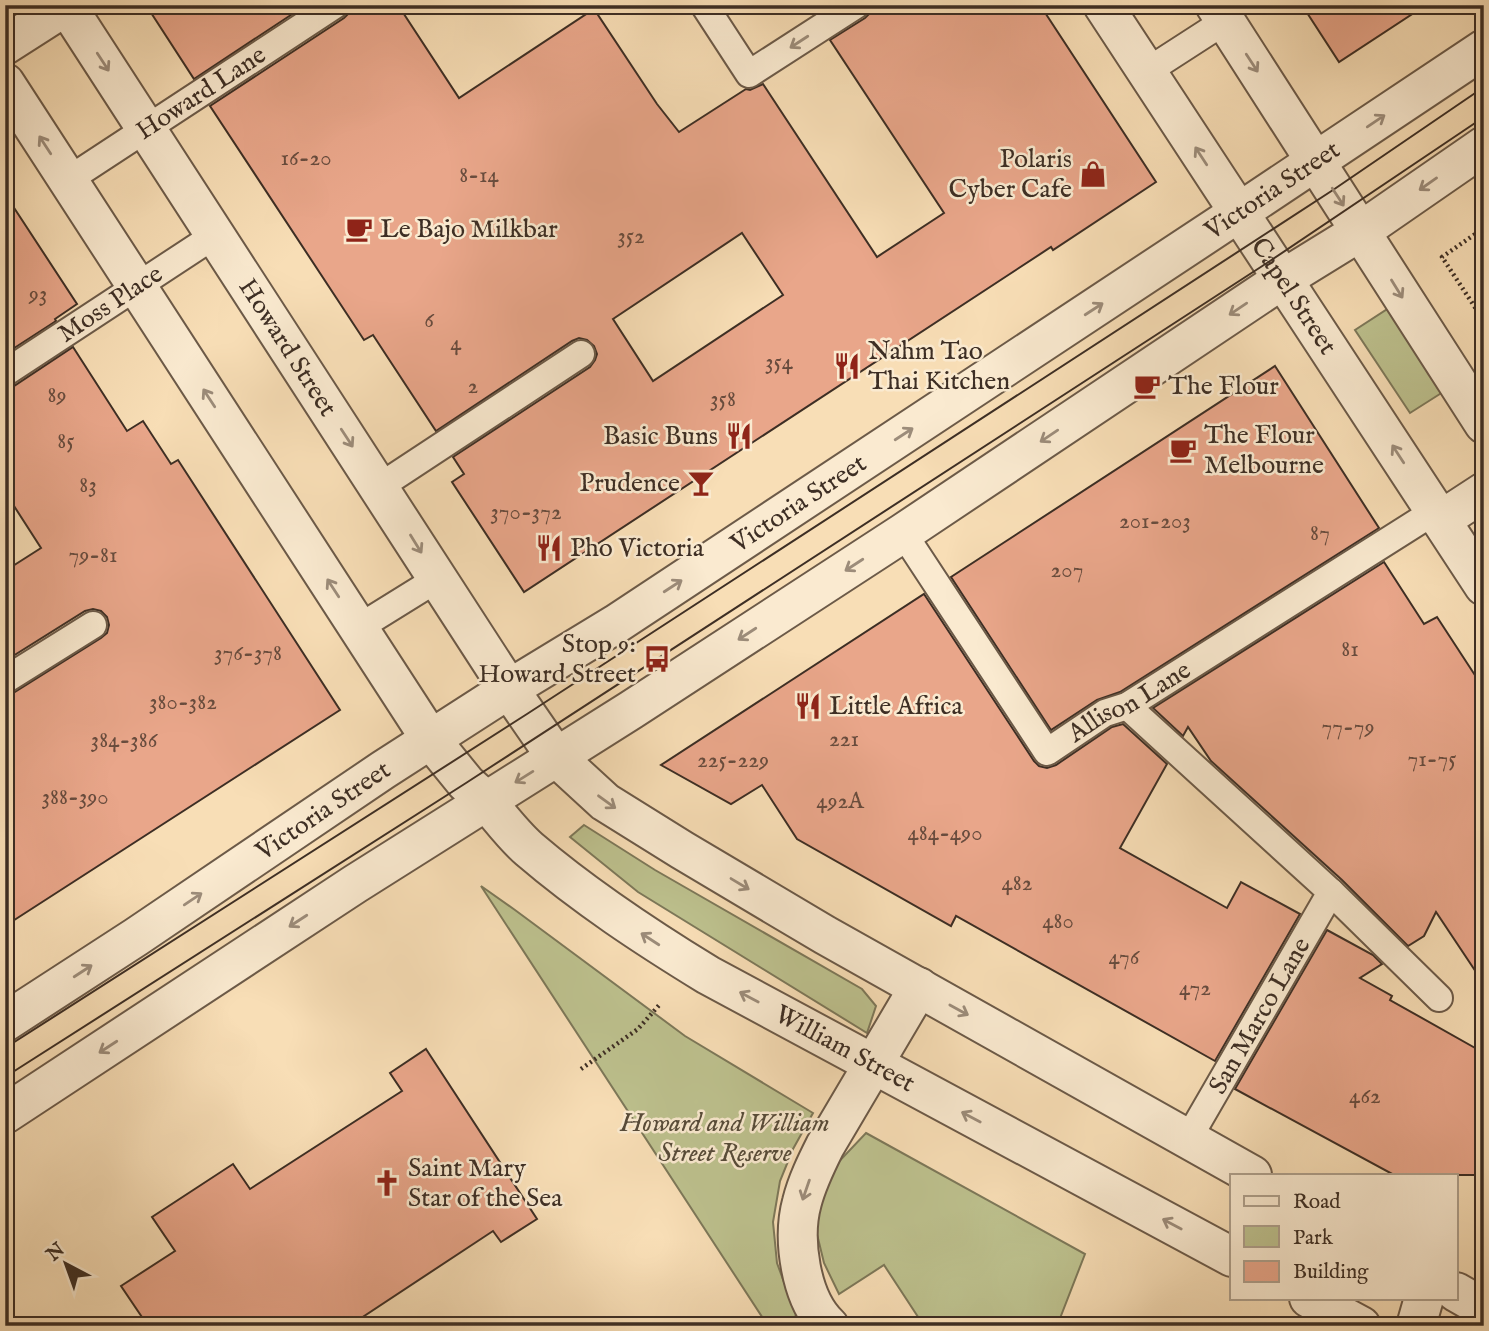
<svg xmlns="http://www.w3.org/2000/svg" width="1489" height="1331" font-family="'IM FELL English',serif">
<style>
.green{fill:#bdc18e;stroke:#7d7859;stroke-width:2}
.building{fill:#e9a68a;stroke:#3d2e24;stroke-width:2;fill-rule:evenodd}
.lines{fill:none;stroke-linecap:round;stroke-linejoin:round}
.service-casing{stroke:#6c5a48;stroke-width:30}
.minor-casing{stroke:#6c5a48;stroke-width:42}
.tertiary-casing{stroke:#6c5a48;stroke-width:42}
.path{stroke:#3d2e24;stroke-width:4.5;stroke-dasharray:2 3.5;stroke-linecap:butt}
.service{stroke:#faead0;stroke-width:26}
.minor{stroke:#faead0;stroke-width:38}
.tertiary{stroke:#faead0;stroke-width:38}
.tram{stroke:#3d2e24;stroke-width:2}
.oneway{stroke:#9c8c7a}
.labels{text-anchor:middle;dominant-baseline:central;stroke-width:5;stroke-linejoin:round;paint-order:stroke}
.number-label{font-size:23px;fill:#684c3e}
.street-label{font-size:26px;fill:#3d2e24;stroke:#faead0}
.poi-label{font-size:26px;fill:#3d2e24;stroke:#faead0;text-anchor:start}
.park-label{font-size:26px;font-style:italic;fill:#574b39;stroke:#faead0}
</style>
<rect width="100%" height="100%" fill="#f8deb6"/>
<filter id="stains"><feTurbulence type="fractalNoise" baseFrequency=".00286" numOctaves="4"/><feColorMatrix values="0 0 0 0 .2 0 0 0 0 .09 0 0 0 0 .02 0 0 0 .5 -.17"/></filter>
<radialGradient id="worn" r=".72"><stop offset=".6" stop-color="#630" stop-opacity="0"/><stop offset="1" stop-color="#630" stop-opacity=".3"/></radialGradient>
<g class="green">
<polygon points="1389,308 1443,392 1410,413 1355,330"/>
<polygon points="584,825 655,870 862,989 876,1006 867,1033 638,892 570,837"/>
<polygon points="481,886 515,910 685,1036 813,1113 793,1149 780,1181 773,1222 777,1263 796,1315 790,1326 768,1326"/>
<polygon points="866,1133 1085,1254 1057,1326 924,1326 884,1265 839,1294 824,1263 816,1230 820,1200 829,1172"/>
</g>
<g class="building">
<polygon points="146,5 306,5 194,79"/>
<path d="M351 5H398L459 98 594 9 657 104 679 132 746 89 750 90 763 84 877 257 944 213 830 40 865 18 870 13 872 5H1040L1156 182 1053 250 1051 247 524 592 452 482 464 474 453 457 590 367 595 360 597 354 594 346 587 340 579 338 572 341 436 431 373 335 364 340 210 106 344 18 349 13ZM742 233 783 295 653 381 613 319Z"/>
<polygon points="1302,5 1426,5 1339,62"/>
<polygon points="5,194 77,304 55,319 56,321 5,354"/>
<polygon points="73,347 127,431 143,421 171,464 178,460 340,710 5,926 5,696 13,693 101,638 107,633 109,625 107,617 101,611 93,609 85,611 5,661 5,571 41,548 5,492 5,389 14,386"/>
<polygon points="1275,366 1379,528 1120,692 1097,700 1051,730 951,577"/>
<polygon points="1384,562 1424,624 1437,617 1484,689 1484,984 1436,912 1424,936 1408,946 1342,880 1211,761 1188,727 1183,736 1153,708"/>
<polygon points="924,594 1034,761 1039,766 1047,768 1056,765 1112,727 1123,724 1167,764 1120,848 1227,908 1241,882 1300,914 1215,1061 956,916 951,926 797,839 762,785 731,804 661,765"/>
<polygon points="1327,930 1373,955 1382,964 1360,978 1392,996 1390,1000 1484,1053 1484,1175 1394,1175 1235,1089"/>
<polygon points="426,1049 537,1219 501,1242 493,1231 349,1326 148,1326 121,1286 175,1251 152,1217 233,1164 250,1189 402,1091 390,1073"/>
</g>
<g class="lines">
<defs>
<g id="service">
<polyline points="704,5 749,74 856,5"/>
<polyline points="1146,72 1225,21"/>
<path id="s1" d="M68 180 335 5"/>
<path id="s2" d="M5 373 215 235"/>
<polyline points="379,487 581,354"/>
<path id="s3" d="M903 533 1047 752 1105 713 1127 706 1435 511"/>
<polyline points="358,628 437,579"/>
<polyline points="5,680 93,625"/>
<polyline points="1127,706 1331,892 1188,1139"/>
<polyline points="1331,892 1439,998"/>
</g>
<g id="minor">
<path id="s4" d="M66 5 509 689"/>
<path id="s5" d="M1103 5C1229 199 1358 392 1484 586"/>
<polyline points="1215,5 1484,424"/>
<polyline points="5,45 66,6"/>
<polyline points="5,83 431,740"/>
<polyline points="1441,520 1484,492"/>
<polyline points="556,757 605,802 682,850 825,935 1252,1175"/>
<path id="s6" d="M486 801C500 817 513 835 529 849 585 897 646 937 708 975L1232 1257"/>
<polyline points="1456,1292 1484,1308"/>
<polyline points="1309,1298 1361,1326"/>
<path d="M829 1326C800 1299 792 1238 802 1202 807 1182 816 1164 825 1146L919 987"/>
<polyline points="1416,1326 1424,1298"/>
</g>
<g id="tertiary">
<polyline points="509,689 556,757"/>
<polyline points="431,740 466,783 486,801"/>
<path id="s7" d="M5 1022 136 937 383 770 509 689 616 624 1238 213 1484 49"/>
<polyline points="5,1114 355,884 631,710 903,533 1283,279 1361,231 1484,146"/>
</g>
</defs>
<use href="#service" class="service-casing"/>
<use href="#minor" class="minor-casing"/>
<use href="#tertiary" class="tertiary-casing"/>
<g class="path">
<polyline points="1484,228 1442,257 1484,321"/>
<polyline points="581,1069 638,1029 661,1003"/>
</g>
<use href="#service" class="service"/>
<use href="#minor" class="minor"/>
<use href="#tertiary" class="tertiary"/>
<g class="tram">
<polyline points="5,1048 527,714 1333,190 1484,87"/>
<polyline points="5,1077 466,783 1270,261 1484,117"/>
</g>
</g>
<defs><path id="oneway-shaft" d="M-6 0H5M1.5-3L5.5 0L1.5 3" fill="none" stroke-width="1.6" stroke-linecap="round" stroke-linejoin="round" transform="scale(1.75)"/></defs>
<g class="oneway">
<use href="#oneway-shaft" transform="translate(799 42) rotate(147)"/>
<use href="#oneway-shaft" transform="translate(103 62) rotate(57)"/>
<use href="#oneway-shaft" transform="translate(1252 63) rotate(57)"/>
<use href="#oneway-shaft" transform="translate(1376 121) rotate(-34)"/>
<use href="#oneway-shaft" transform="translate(45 145) rotate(-123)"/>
<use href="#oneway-shaft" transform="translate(1201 156) rotate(-123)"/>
<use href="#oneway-shaft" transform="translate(1428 184) rotate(145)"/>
<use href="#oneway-shaft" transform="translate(1338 197) rotate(57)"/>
<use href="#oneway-shaft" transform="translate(1397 289) rotate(58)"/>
<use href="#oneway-shaft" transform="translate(1094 309) rotate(-33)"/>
<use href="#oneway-shaft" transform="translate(1238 309) rotate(146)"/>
<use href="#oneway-shaft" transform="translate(209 398) rotate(-123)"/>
<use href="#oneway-shaft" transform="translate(904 434) rotate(-33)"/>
<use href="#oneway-shaft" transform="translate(1049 436) rotate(146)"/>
<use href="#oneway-shaft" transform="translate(347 438) rotate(57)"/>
<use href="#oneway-shaft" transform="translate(1398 454) rotate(-123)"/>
<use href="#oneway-shaft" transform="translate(416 544) rotate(58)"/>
<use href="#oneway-shaft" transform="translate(854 565) rotate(147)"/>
<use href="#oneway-shaft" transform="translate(673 586) rotate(-33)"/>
<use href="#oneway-shaft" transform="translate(333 588) rotate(-123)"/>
<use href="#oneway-shaft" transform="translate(747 634) rotate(147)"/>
<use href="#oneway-shaft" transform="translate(524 777) rotate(148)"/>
<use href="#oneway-shaft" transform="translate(607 802) rotate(36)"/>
<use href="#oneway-shaft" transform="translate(740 884) rotate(31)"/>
<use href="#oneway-shaft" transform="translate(193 899) rotate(-34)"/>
<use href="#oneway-shaft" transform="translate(298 921) rotate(147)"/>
<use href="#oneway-shaft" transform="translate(650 939) rotate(-147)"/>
<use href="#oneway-shaft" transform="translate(83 971) rotate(-33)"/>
<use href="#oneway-shaft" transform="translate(749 997) rotate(-152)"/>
<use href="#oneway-shaft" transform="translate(959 1010) rotate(29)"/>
<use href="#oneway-shaft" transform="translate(108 1047) rotate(147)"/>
<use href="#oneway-shaft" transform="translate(971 1117) rotate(-152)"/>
<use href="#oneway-shaft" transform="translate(806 1190) rotate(109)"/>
<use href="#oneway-shaft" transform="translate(1172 1224) rotate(-152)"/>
</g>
<defs>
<symbol id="shop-bare" viewBox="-9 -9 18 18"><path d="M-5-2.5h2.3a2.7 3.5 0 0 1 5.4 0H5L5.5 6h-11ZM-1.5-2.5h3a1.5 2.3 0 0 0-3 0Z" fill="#8f2418" stroke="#faead0" stroke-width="2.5" paint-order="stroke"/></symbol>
<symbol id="cafe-bare" viewBox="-9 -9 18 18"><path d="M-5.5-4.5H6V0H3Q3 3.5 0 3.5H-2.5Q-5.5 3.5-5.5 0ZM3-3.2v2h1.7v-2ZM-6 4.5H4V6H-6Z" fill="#8f2418" stroke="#faead0" stroke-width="2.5" paint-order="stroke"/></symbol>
<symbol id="restaurant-bare" viewBox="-9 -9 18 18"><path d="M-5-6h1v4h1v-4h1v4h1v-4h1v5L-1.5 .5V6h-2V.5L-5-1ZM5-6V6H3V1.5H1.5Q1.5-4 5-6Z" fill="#8f2418" stroke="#faead0" stroke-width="2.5" paint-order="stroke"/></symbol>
<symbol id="bar-bare" viewBox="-9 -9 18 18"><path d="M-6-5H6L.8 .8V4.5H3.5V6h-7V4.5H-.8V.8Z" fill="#8f2418" stroke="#faead0" stroke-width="2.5" paint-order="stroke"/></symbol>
<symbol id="bus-bare" viewBox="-9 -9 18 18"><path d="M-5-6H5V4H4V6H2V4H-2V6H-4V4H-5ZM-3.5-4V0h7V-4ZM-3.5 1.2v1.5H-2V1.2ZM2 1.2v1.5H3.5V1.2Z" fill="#8f2418" stroke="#faead0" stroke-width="2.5" paint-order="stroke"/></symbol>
<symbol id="church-bare" viewBox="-9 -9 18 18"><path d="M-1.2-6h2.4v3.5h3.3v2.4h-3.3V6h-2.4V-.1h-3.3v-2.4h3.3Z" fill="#8f2418" stroke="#faead0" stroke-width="2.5" paint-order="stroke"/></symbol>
</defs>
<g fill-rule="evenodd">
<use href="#shop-bare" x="1074" y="155" width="38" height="38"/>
<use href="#cafe-bare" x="340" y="210" width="38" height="38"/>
<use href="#restaurant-bare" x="828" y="347" width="38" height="38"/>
<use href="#cafe-bare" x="1128" y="367" width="38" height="38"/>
<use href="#restaurant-bare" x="720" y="417" width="38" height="38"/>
<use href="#cafe-bare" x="1164" y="431" width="38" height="38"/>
<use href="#bar-bare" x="682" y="464" width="38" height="38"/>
<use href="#restaurant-bare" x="530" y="529" width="38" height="38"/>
<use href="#bus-bare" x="638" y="640" width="38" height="38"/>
<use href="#restaurant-bare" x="789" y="687" width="38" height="38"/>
<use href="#church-bare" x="368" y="1164" width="38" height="38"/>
</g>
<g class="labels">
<g class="number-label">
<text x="306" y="158">16-20</text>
<text x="479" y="175">8-14</text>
<text x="631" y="236">352</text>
<text x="38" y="294">93</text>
<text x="429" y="320">6</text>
<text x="456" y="343">4</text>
<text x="779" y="362">354</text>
<text x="473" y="386">2</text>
<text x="57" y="395">89</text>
<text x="723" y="399">358</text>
<text x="66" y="441">85</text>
<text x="88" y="485">83</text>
<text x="526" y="512">370-372</text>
<text x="1155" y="521">201-203</text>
<text x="1320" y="533">87</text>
<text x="93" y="555">79-81</text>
<text x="1067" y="570">207</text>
<text x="1350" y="649">81</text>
<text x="248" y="653">376-378</text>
<text x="183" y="702">380-382</text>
<text x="1348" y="727">77-79</text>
<text x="844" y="739">221</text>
<text x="124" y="740">384-386</text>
<text x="1432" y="759">71-75</text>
<text x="733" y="760">225-229</text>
<text x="75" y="797">388-390</text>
<text x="840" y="801">492A</text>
<text x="945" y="833">484-490</text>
<text x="1017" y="883">482</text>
<text x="1058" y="921">480</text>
<text x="1124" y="957">476</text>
<text x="1195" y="988">472</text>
<text x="1365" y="1096">462</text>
</g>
<g class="street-label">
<text stroke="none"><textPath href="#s1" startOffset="159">Howard Lane</textPath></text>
<text stroke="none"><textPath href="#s7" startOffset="1516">Victoria Street</textPath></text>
<text stroke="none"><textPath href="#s5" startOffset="348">Capel Street</textPath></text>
<text stroke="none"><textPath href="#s2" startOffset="126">Moss Place</textPath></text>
<text stroke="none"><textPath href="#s4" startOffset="408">Howard Street</textPath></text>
<text stroke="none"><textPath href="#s7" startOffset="948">Victoria Street</textPath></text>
<text stroke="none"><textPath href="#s3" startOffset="359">Allison Lane</textPath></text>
<text stroke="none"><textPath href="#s7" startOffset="382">Victoria Street</textPath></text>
<text transform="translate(1260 1016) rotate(-60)">San Marco Lane</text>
<text stroke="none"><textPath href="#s6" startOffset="439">William Street</textPath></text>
</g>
<g class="poi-label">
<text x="1072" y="159" text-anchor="end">Polaris<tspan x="1072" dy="30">Cyber Cafe</tspan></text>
<text x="380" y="229">Le Bajo Milkbar</text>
<text x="868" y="351">Nahm Tao<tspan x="868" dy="30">Thai Kitchen</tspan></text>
<text x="1168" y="386">The Flour</text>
<text x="1204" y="435">The Flour<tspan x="1204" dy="30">Melbourne</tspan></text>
<text x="718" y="436" text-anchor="end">Basic Buns</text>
<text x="680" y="483" text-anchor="end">Prudence</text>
<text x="570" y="548">Pho Victoria</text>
<text x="636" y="644" text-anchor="end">Stop 9:<tspan x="636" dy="30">Howard Street</tspan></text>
<text x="829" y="706">Little Africa</text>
<text x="408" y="1168">Saint Mary<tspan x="408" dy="30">Star of the Sea</tspan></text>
</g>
<g class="park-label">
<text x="725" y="1123">Howard and William<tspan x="725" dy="30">Street Reserve</tspan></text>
</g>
</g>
<rect width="1489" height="1331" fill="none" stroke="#f8deb6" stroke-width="28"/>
<rect x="7" y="7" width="1475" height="1317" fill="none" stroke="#3d2e24" stroke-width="3.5"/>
<rect x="14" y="14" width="1461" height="1303" fill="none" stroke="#3d2e24" stroke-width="2"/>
<rect x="1230" y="1174" width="228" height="126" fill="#faead0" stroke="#ae9f8b" stroke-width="2"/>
<rect x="1244" y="1196" width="35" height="10" fill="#faead0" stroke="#ae9f8b" stroke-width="2"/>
<text x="1293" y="1208" font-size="21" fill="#3d2e24">Road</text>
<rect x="1244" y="1226" width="35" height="21" fill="#bdc18e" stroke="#ae9f8b" stroke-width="2"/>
<text x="1293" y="1244" font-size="21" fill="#3d2e24">Park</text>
<rect x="1244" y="1261" width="35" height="21" fill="#e9a68a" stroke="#ae9f8b" stroke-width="2"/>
<text x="1293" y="1278" font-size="21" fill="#3d2e24">Building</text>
<g transform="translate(66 1264) rotate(319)" stroke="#faead0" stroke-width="5" paint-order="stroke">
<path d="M0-5L12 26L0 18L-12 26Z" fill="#3d2e24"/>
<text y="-10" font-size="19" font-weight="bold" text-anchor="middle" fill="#3d2e24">N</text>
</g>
<rect width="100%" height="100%" filter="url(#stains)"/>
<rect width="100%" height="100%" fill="url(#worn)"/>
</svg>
